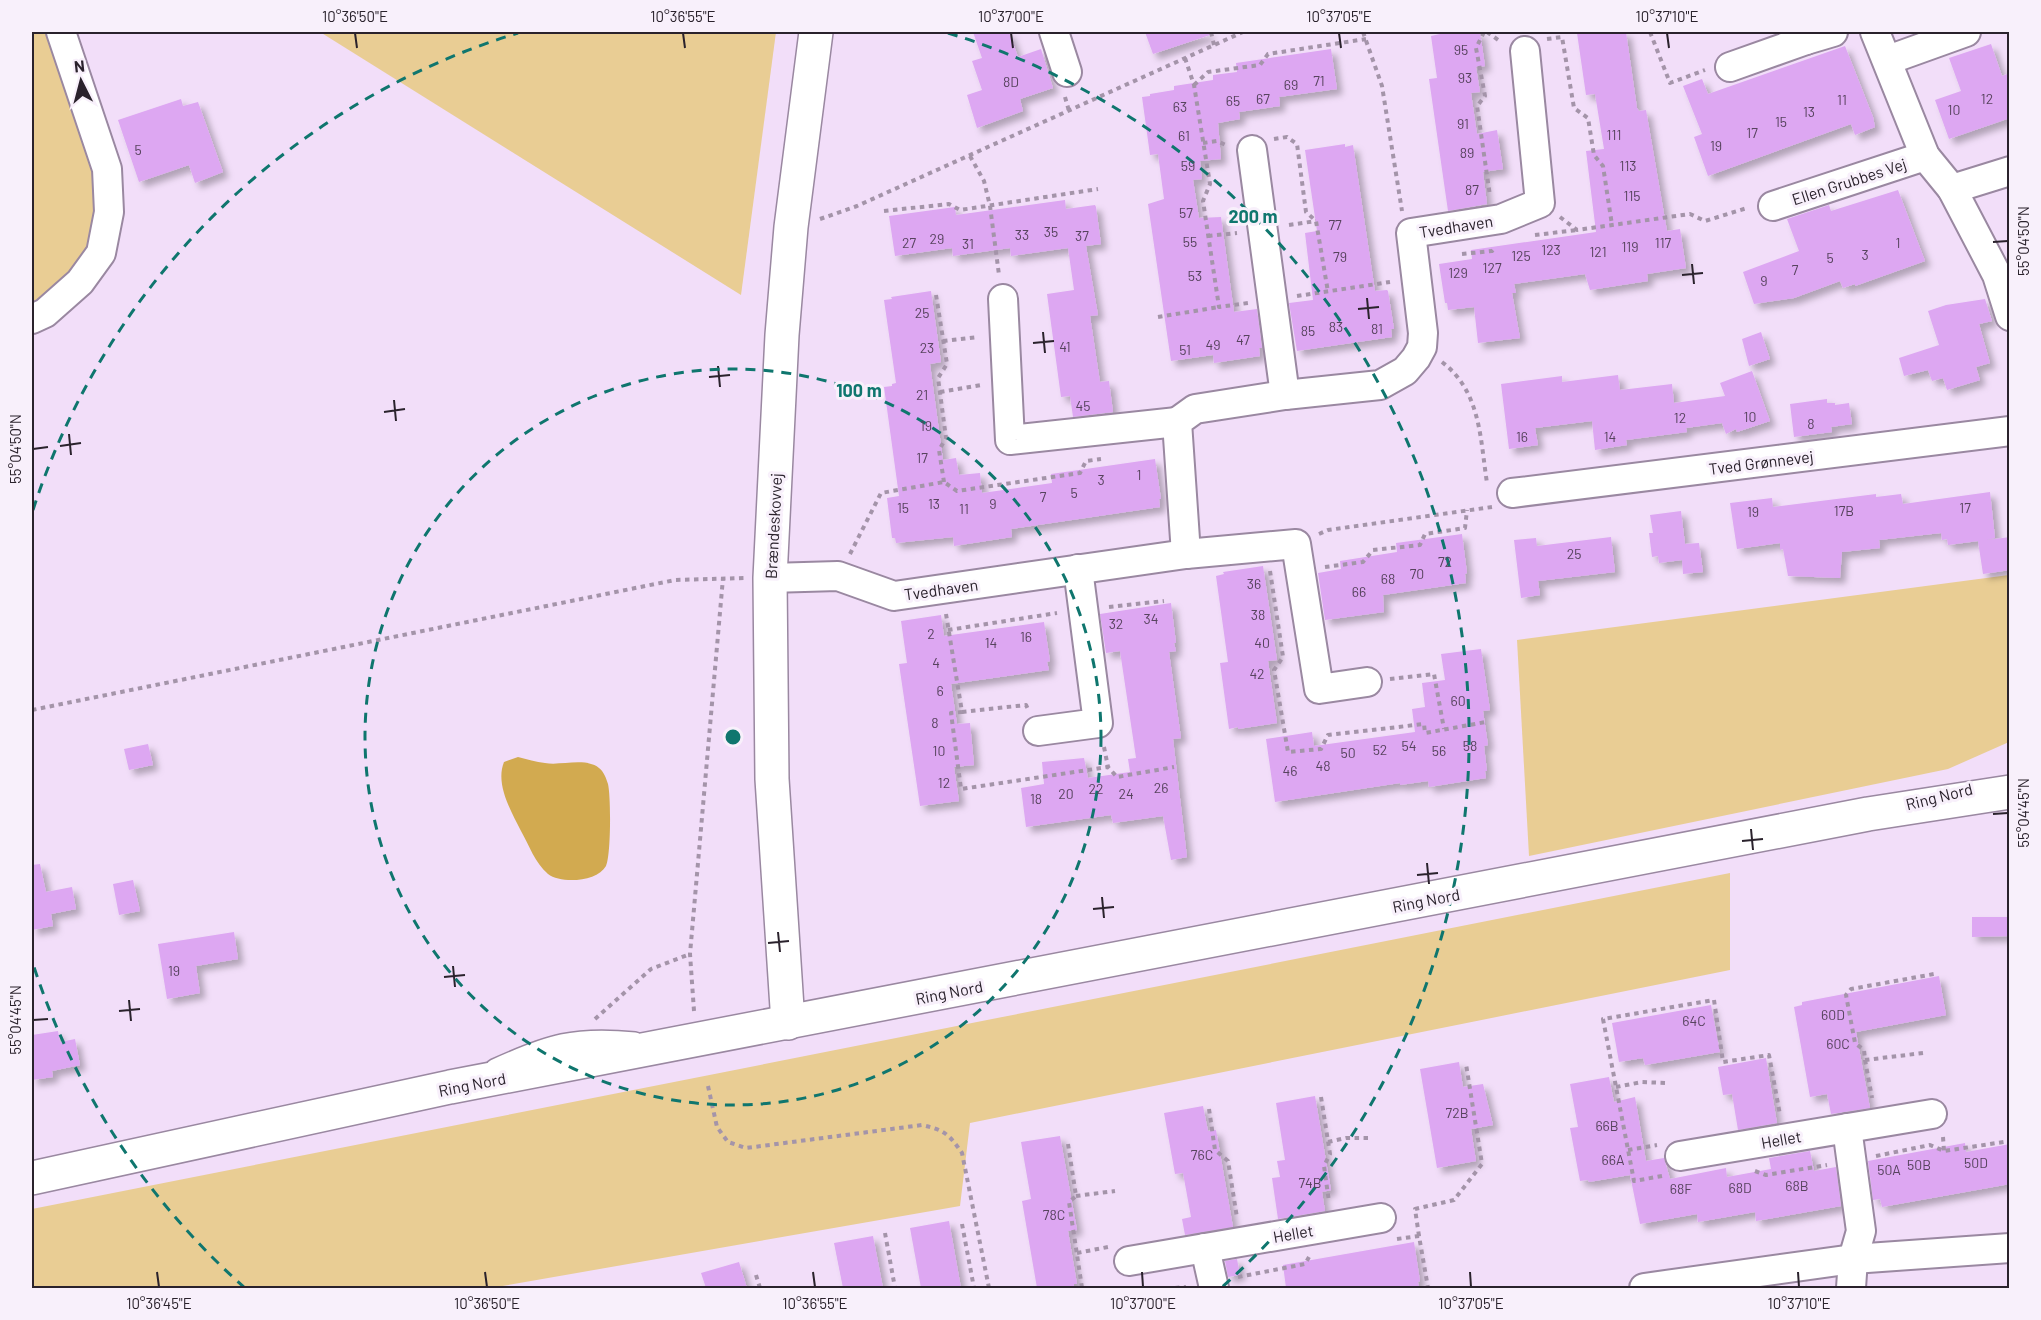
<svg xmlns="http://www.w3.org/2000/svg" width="2041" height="1320" font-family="Barlow,sans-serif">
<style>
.green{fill:#e9cd94}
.water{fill:#d2aa50}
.building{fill:#dda7f2;filter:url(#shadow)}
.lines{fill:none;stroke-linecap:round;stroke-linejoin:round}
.service-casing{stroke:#9a88a1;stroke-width:18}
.minor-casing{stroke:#9a88a1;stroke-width:32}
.tertiary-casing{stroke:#9a88a1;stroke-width:36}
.secondary-casing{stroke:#9a88a1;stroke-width:36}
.path{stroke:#a494a9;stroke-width:4;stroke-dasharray:4.5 4.5;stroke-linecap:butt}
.service{stroke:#fff;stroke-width:15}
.minor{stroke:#fff;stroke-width:28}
.tertiary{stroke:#fff;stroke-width:33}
.secondary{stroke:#fff;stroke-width:33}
.ticks{fill:none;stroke:#2a222c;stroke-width:2}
.ring{fill:none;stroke:#0f766e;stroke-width:3;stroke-dasharray:10 8}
.labels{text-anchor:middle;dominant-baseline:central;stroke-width:6;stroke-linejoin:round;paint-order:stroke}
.number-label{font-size:14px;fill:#57435e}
.street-label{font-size:16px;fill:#2a222c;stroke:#f8f0fb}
.centre{fill:#0f766e;stroke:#f8f0fb;stroke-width:3}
.ring-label{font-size:18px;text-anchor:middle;font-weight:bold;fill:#0f766e;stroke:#f8f0fb;stroke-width:6;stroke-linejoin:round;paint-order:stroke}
.neatline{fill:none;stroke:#2a222c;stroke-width:2}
.ticks-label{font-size:15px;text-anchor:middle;fill:#2a222c}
</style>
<defs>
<filter id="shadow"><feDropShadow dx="5.5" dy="5.5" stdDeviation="3" flood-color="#0004"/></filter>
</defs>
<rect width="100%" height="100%" fill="#f2def9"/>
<g class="green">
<polygon points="32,32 47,32 98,182 97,225 85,255 68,274 44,296 32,302"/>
<polygon points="320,32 776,32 741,295"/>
<polygon points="2009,575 2009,742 1948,769 1529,856 1517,640"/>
<polygon points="1730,873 1730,970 970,1123 960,1206 491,1288 32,1288 32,1209"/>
</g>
<path class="water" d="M518 757C527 759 536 762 545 763 561 766 585 757 599 768 604 772 606 778 608 784 611 797 611 855 606 866 597 882 561 884 548 874 535 863 529 845 521 831 511 811 495 784 504 762Z"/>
<g class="building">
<polygon points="973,32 1009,32 1018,57 1041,49 1053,88 1020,99 1023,111 977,128 967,95 982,90 972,61 982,58"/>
<polygon points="1145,32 1209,32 1210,35 1153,54"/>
<polygon points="1439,32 1480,32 1485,66 1476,67 1480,92 1471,93 1477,134 1497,130 1503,169 1483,172 1487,204 1448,211 1429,79 1437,78 1431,36 1440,34"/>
<polygon points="1589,32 1626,32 1637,108 1639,111 1646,110 1667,231 1680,229 1686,268 1647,274 1648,281 1590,290 1585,274 1514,284 1516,293 1512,293 1520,338 1478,343 1474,307 1448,310 1447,303 1445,303 1439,264 1472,259 1471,250 1596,232 1586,151 1604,149 1595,94 1586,95 1577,33"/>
<polygon points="1991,44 2002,76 2010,73 2010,118 1949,139 1935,100 1961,91 1949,58"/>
<polygon points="1845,46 1873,117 1875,127 1855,135 1851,124 1708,176 1694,137 1702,134 1683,86 1702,79 1708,94"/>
<polygon points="1331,49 1337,89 1279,97 1280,106 1239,112 1240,119 1218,123 1221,159 1200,161 1202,179 1193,180 1199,218 1221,217 1234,312 1257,309 1262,348 1259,348 1260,356 1214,363 1213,355 1171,361 1148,204 1164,199 1158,154 1150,155 1142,97 1150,96 1150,94 1174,90 1174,86 1213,80 1213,75 1237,72 1236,63"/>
<polygon points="181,99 183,106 198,102 223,172 195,183 189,165 139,182 118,120"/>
<polygon points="1345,144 1345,147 1353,145 1375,291 1387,290 1388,291 1394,329 1391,329 1392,337 1297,351 1289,303 1313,300 1305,233 1317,231 1305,150"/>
<polygon points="1898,190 1925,261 1855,286 1855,284 1843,288 1840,281 1794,298 1754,304 1743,272 1799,251 1787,219 1829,205 1831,211"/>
<polygon points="1065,200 1066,209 1095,205 1096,207 1101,244 1086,246 1098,315 1090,316 1100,382 1109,381 1113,412 1073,417 1070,396 1061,397 1047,294 1074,290 1068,248 1011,256 1010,248 953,256 952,248 895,256 889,216 955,207 956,215"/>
<polygon points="931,291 941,362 930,364 943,460 956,458 959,475 980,473 982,493 1052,483 1051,474 1155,459 1161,499 1159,499 1160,507 1011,529 1012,537 954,546 953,537 896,543 895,538 892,538 887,498 899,496 884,387 892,386 892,384 896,383 884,300 892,299 891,297"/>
<polygon points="1985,299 1992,321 1979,324 1990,363 1976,367 1980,380 1947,390 1943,378 1932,381 1928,370 1904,376 1899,358 1939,345 1928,311 1946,305"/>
<polygon points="1761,332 1770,359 1749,366 1742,339"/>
<polygon points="1752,371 1770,421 1737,432 1736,429 1726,434 1722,423 1686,428 1687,432 1626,440 1627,445 1595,450 1592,421 1535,428 1538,445 1509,449 1501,384 1562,376 1562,382 1618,375 1620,390 1672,384 1674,403 1725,396 1720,383"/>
<polygon points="1827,399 1827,403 1835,403 1835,405 1849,403 1852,424 1831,427 1832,432 1794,437 1790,404"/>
<polygon points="1990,492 1995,538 1987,540 2010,537 2010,570 1983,574 1978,541 1948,545 1947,539 1942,540 1941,533 1879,540 1880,548 1842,552 1840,578 1788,576 1783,549 1780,550 1780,543 1737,549 1730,503 1772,498 1773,507 1876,494 1876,497 1901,494 1903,504"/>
<polygon points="1681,511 1685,544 1699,543 1703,572 1683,574 1682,560 1659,563 1658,556 1652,557 1649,533 1653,533 1650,515"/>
<polygon points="1462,534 1467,573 1465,574 1466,583 1383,595 1384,612 1325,620 1318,573 1341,569 1340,561 1397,552 1396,543"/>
<polygon points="1611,537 1615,572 1538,581 1540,595 1521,598 1514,540 1536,538 1537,546"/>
<polygon points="1263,566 1277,660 1268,661 1277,723 1238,729 1238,727 1229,729 1220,663 1228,662 1216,576 1224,574 1223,572"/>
<polygon points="1171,603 1176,643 1174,643 1176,651 1169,652 1181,738 1173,739 1187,857 1171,860 1163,816 1113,823 1111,815 1026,827 1021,788 1044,784 1042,762 1084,758 1088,778 1130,772 1128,759 1136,758 1120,651 1106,653 1100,614"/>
<polygon points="941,615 944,636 1044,622 1050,661 1047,662 1049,670 951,684 957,724 970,723 974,765 954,767 959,801 920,806 899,664 907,663 901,621"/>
<polygon points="1481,649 1490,710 1483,711 1488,745 1484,746 1487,771 1485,771 1486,778 1429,787 1428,781 1400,785 1400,783 1275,802 1266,739 1312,732 1314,746 1415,732 1412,709 1425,707 1422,683 1445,680 1441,654"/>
<polygon points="148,744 153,765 129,770 124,749"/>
<polygon points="40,864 46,892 72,887 76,909 51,914 53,926 32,930 32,865"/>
<polygon points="133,880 140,911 119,915 113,884"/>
<polygon points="1972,917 2010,917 2010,936 1972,937"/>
<polygon points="234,932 238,959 196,966 200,993 167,999 158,944"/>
<polygon points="1939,976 1946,1015 1856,1032 1870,1108 1831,1114 1827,1094 1810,1097 1794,1007 1802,1005 1802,1002"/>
<polygon points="1711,1005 1720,1052 1645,1065 1643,1058 1619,1062 1612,1023"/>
<polygon points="58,1031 60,1042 75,1039 80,1065 52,1071 53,1077 32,1080 32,1035"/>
<polygon points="1766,1058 1777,1123 1738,1130 1732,1094 1723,1095 1718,1067"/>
<polygon points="1459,1062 1463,1087 1483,1084 1493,1125 1471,1129 1476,1161 1437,1168 1420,1069"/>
<polygon points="1609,1077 1614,1102 1635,1097 1646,1161 1664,1158 1670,1179 1726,1168 1727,1177 1771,1169 1769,1158 1810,1151 1814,1171 1836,1167 1841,1206 1756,1221 1755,1212 1698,1222 1697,1214 1640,1224 1630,1175 1589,1182 1588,1180 1580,1181 1570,1128 1578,1127 1570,1084"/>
<polygon points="1315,1096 1331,1190 1322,1192 1325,1211 1278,1219 1272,1178 1280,1177 1277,1161 1285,1160 1276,1103"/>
<polygon points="1203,1106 1208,1131 1216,1130 1233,1227 1185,1235 1182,1219 1191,1217 1183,1173 1175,1174 1164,1113"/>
<polygon points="1060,1136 1077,1230 1068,1231 1077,1284 1074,1284 1074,1288 1037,1288 1022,1201 1031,1199 1021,1142"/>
<polygon points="1965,1143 1966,1152 2010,1144 2010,1184 1882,1207 1880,1199 1873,1200 1868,1161"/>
<polygon points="949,1221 961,1288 921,1288 910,1228"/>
<polygon points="873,1236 883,1288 843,1288 834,1243"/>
<polygon points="1414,1242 1420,1281 1418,1282 1419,1288 1286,1288 1283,1265"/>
<polygon points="1237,1259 1240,1275 1228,1277 1225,1261"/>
<polygon points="739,1262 747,1288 706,1288 701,1273"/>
</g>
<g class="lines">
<defs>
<path id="service" d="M494 1067C549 1042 574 1034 635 1040"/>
<g id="minor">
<polyline points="1054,32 1067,72"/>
<polyline points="1803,32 1806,40 1833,32"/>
<polyline points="1875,32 1925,156 1952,189 1997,275 2010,316"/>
<polyline points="1888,60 1966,32"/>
<polyline points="1730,67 1806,40"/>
<polyline points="1252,150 1285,395"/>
<polyline points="1952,189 2010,171"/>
<polyline points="1773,206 1925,156"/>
<polyline points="1003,299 1010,440 1177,422"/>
<polyline points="32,319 45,313 80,282 101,253 109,212 107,169 61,32"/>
<polyline points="1512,493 2010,431"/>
<polyline points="1186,554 1177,422 1195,409 1285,395 1380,385 1405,371 1416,358 1422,347 1423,333 1411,233 1501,219 1540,203 1525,51"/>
<polyline points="770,578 838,576 894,596 1186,554 1296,544 1319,689 1367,682"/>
<polyline points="1038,731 1098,723 1078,569"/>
<polyline points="1847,1128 1861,1231 1853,1259 1851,1288"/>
<polyline points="1680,1156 1932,1114"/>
<polyline points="1205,1248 1214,1288"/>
<polyline points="1129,1261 1381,1218"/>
<polyline points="1644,1288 1853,1259 2010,1248"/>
</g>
<polyline id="tertiary" points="788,1023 772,779 770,578 782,335 791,227 816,32"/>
<polyline id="secondary" points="32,1178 450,1087 1868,814 2010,792"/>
</defs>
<use href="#service" class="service-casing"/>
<use href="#minor" class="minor-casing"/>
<use href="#tertiary" class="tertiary-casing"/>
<use href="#secondary" class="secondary-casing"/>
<g class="path">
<polyline points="1211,32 1214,45"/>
<polyline points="1363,32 1382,86 1402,211"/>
<polyline points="1484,32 1476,48 1485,96 1477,106 1490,196"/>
<polyline points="1487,32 1501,42"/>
<polyline points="1650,32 1670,83 1705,70"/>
<polyline points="1547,39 1562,37 1574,108 1588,118 1594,155 1603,166 1612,225"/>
<polyline points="1185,58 1194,85 1210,184 1203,201 1219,307 1248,303"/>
<polyline points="1194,85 1208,72 1260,65 1268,54 1366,39"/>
<polyline points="1065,97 1069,111"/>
<polyline points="1274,139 1287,137 1297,144 1306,212 1316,221 1328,292"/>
<polyline points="1203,143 1217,141 1228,146"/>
<polyline points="970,156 984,181 990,206 999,275"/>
<polyline points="884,211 949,204 960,210 1098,189"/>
<polyline points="1560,217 1577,230 1690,214 1705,221 1747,208"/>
<polyline points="820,219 857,206 1243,32"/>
<polyline points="1289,225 1316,221"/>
<polyline points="1535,235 1577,230"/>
<polyline points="1208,236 1237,233"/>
<polyline points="1462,254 1492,251 1495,248"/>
<polyline points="936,295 947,364 938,378 946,438 939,450 944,482"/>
<polyline points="1297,296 1390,282"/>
<polyline points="1158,317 1219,307"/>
<polyline points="943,341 978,337"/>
<path d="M1442 362C1481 392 1480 438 1487 483"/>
<polyline points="940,392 981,385"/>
<polyline points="1319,534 1328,530 1492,507"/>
<polyline points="850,554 881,493 944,482 957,491 1080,473 1086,461 1101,459"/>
<polyline points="1325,567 1363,562 1373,550 1420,545 1425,534 1465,528 1467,510"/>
<polyline points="1270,571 1283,657 1274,670 1288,752 1321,749 1328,735 1424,724 1425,733 1486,722"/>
<polyline points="1109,607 1164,601"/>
<polyline points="946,614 962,712 951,713 961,789 1108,767 1117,777 1174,767"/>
<polyline points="948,630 1057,613"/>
<polyline points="1390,679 1434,674 1444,729"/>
<polyline points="32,710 675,580 744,578"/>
<polyline points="962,712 1026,705 1028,709"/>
<polyline points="1104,747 1108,767"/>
<polyline points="694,1011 690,954 723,578"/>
<polyline points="595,1019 651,969 690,954"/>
<polyline points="1923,1053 1865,1060 1864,1050 1855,1043 1846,995 1851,989 1934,974"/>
<polyline points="1865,1060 1872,1098"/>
<path d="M708 1086 717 1127 728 1142 746 1148 922 1125C944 1130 949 1134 962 1153L989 1288"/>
<polyline points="1616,1087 1642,1082 1667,1083"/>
<polyline points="1321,1097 1330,1154 1324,1166 1329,1202"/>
<polyline points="1209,1109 1215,1150 1228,1161 1237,1218"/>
<polyline points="1943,1137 1944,1151"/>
<polyline points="1328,1142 1346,1138 1368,1138"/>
<polyline points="1068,1144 1076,1196 1069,1202 1082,1288"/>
<polyline points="1628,1150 1657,1145"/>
<polyline points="1876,1156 1930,1145 1944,1151 2010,1141"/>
<polyline points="1755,1171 1766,1175 1827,1165"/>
<polyline points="1662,1176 1634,1181 1603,1019 1714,1000 1723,1062 1769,1055 1780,1115"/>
<polyline points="1076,1196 1115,1191"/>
<polyline points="962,1224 974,1288"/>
<polyline points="885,1233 895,1288"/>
<polyline points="1419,1236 1415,1209 1454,1200 1482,1164 1466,1064"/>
<polyline points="1397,1239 1419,1236 1428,1288"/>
<polyline points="1077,1253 1108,1247"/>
<polyline points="756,1275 760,1288"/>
<polyline points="1238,1277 1305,1264 1309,1257"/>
<polyline points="1175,1288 1186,1287"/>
</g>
<use href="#service" class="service"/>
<use href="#minor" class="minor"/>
<use href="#tertiary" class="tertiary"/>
<use href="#secondary" class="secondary"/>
</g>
<path class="ticks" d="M355 33 357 48M683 33 685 48M1011 33 1013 48M1339 33 1341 48M1667 33 1669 48M1993 242 2008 241M1692 264 1694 284M1682 275 1703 273M1367 298 1369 319M1358 309 1379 307M1043 332 1045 353M1033 343 1054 341M718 366 720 387M709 377 730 375M394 400 396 421M384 412 405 409M69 434 71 455M60 446 81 443M33 449 48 447M1993 814 2008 813M1751 829 1753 850M1742 841 1763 839M1427 863 1429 884M1417 875 1438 873M1102 897 1104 918M1093 909 1114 907M778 932 780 952M768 943 789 941M453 966 455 987M444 977 465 975M129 1000 131 1021M119 1011 140 1009M33 1020 48 1019M157 1272 159 1287M485 1272 487 1287M813 1272 815 1287M1142 1272 1143 1287M1470 1272 1471 1287M1798 1272 1799 1287"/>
<g class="ring">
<circle cx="733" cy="737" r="368"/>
<path d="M245 1288A736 736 0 0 1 33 964M33 510A736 736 0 0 1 518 33M948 33A736 736 0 0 1 1221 1288"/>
</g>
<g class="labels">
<g class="number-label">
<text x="1461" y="49">95</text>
<text x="1465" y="77">93</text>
<text x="1319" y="80">71</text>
<text x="1011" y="81">8D</text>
<text x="1291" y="84">69</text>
<text x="1263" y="98">67</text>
<text x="1987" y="98">12</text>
<text x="1842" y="99">11</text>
<text x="1233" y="100">65</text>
<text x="1180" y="106">63</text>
<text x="1954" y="109">10</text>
<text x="1809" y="111">13</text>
<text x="1781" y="121">15</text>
<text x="1463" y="123">91</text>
<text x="1752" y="132">17</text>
<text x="1614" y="134">111</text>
<text x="1184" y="135">61</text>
<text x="1716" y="145">19</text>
<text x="138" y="149">5</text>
<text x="1467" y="152">89</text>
<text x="1188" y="165">59</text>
<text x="1628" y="165">113</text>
<text x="1472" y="189">87</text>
<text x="1632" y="195">115</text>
<text x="1186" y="212">57</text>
<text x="1335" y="224">77</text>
<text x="1051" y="231">35</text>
<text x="1022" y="234">33</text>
<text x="1082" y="235">37</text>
<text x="937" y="238">29</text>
<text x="1190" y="241">55</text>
<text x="909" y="242">27</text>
<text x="1663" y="242">117</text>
<text x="1898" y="242">1</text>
<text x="968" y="243">31</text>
<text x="1630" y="246">119</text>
<text x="1551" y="249">123</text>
<text x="1598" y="251">121</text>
<text x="1865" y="254">3</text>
<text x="1521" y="255">125</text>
<text x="1340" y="256">79</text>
<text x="1830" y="257">5</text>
<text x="1492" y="267">127</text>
<text x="1795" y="269">7</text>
<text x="1458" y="272">129</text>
<text x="1195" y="275">53</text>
<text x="1764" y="280">9</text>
<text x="922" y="312">25</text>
<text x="1336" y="326">83</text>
<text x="1377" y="328">81</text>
<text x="1308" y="330">85</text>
<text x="1243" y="339">47</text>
<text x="1213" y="344">49</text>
<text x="1065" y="346">41</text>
<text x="927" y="347">23</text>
<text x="1185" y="349">51</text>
<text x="922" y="394">21</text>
<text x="1083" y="405">45</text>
<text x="1750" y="416">10</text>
<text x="1680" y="417">12</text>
<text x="1811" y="423">8</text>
<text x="926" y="425">19</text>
<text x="1522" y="436">16</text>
<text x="1610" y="436">14</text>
<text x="922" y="457">17</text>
<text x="1139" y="474">1</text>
<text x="1101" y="479">3</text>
<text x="1074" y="492">5</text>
<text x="1043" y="496">7</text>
<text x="934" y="503">13</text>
<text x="993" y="503">9</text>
<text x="903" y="507">15</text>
<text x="1965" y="507">17</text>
<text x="964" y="508">11</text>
<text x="1844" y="510">17B</text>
<text x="1753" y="511">19</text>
<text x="1574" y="553">25</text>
<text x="1445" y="561">72</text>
<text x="1417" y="573">70</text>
<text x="1388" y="578">68</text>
<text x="1254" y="583">36</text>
<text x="1359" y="591">66</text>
<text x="1258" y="614">38</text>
<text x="1151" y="618">34</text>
<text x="1116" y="623">32</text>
<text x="931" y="633">2</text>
<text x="1026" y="636">16</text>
<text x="991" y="642">14</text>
<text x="1262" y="642">40</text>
<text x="936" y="662">4</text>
<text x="1257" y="673">42</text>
<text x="940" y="690">6</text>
<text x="1458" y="700">60</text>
<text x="935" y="722">8</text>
<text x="1409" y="745">54</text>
<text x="1470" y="745">58</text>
<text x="1380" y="749">52</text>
<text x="939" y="750">10</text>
<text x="1439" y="750">56</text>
<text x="1348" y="752">50</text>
<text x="1323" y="765">48</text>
<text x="1290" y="770">46</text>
<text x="944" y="782">12</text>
<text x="1161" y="787">26</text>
<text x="1096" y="788">22</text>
<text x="1066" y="793">20</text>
<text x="1126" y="793">24</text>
<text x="1036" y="798">18</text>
<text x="174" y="970">19</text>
<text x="1833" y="1014">60D</text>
<text x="1694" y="1020">64C</text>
<text x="1838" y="1043">60C</text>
<text x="1457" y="1112">72B</text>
<text x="1607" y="1125">66B</text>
<text x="1202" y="1154">76C</text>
<text x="1613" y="1159">66A</text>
<text x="1976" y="1162">50D</text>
<text x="1919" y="1164">50B</text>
<text x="1889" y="1169">50A</text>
<text x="1310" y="1182">74B</text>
<text x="1797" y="1185">68B</text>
<text x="1740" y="1187">68D</text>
<text x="1681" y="1188">68F</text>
<text x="1054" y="1214">78C</text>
</g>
<g class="street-label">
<text transform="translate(1849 181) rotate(-18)">Ellen Grubbes Vej</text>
<text transform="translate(1456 226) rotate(-9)">Tvedhaven</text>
<text transform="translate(1761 462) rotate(-7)">Tved Grønnevej</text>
<text transform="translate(773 526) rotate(-87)">Brændeskovvej</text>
<text transform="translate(941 589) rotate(-8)">Tvedhaven</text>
<text transform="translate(1939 796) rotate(-14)">Ring Nord</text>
<text transform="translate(1426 900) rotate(-11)">Ring Nord</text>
<text transform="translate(949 992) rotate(-11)">Ring Nord</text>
<text transform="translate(472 1084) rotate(-11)">Ring Nord</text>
<text transform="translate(1781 1139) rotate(-10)">Hellet</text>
<text transform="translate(1293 1233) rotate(-10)">Hellet</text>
</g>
</g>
<circle cx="733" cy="737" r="9" class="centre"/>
<g class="ring-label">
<text x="1253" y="223">200 m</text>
<text x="859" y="397">100 m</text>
</g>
<rect width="2041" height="1320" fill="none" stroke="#f8f0fb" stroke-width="66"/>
<g transform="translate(81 81) rotate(354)" stroke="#f8f0fb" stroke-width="4.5" paint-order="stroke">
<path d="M0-4.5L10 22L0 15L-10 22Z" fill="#2a222c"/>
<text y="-9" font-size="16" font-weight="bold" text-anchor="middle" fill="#2a222c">N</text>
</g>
<rect x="33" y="33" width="1975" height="1254" class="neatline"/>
<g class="ticks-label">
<text x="355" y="22">10°36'50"E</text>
<text x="683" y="22">10°36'55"E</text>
<text x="1011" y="22">10°37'00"E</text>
<text x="1339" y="22">10°37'05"E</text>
<text x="1667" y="22">10°37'10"E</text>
<text transform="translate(2024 241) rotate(-90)" y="5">55°04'50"N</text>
<text transform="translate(16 449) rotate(-90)" y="5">55°04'50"N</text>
<text transform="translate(2024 813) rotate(-90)" y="5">55°04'45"N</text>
<text transform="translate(16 1020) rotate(-90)" y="5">55°04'45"N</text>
<text x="159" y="1309">10°36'45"E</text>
<text x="487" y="1309">10°36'50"E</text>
<text x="815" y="1309">10°36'55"E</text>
<text x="1143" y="1309">10°37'00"E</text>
<text x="1471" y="1309">10°37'05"E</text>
<text x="1799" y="1309">10°37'10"E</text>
</g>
</svg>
